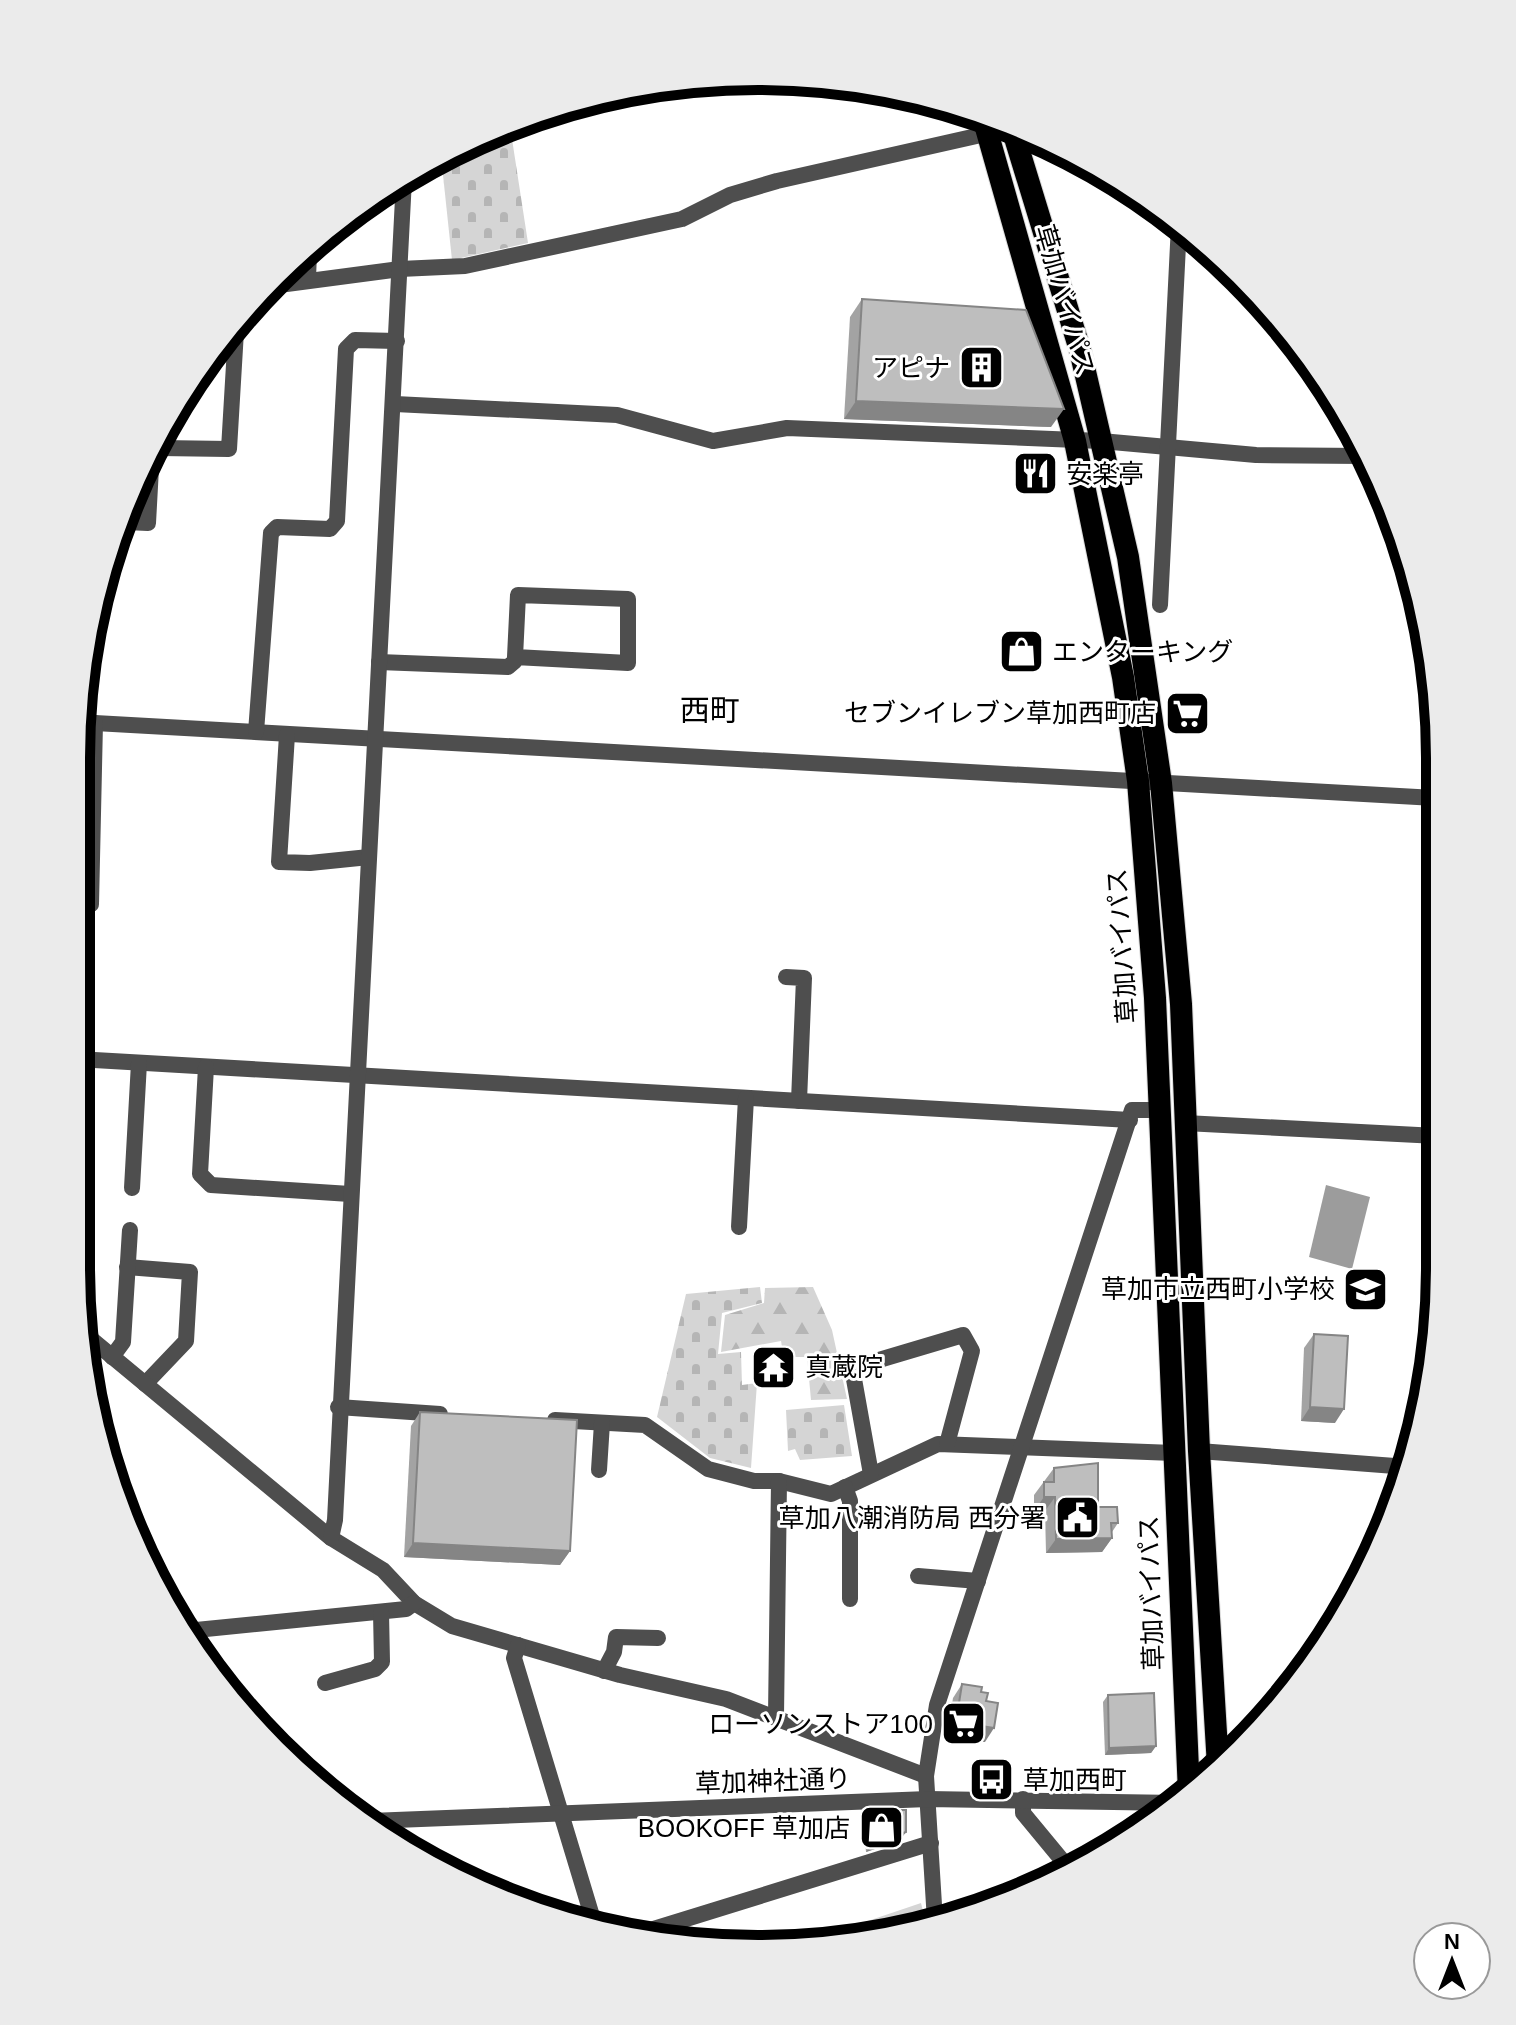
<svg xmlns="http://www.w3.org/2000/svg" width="1516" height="2025" font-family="Helvetica,'Noto Sans JP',sans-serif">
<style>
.green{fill:#d5d5d5}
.forest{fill:url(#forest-firs)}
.cemetery{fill:url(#cemetery-stones)}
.water{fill:#9c9c9c}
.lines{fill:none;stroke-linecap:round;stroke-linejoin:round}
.trunk-casing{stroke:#dbdbdb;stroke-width:24}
.minor{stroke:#4e4e4e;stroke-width:16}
.tertiary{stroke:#4e4e4e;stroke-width:16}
.trunk{stroke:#000;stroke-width:22}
.wall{fill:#a3a3a3}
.shaded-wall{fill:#858585}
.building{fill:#bebebe;stroke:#858585;stroke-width:2}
.labels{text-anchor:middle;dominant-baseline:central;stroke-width:6;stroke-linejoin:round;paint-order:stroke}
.street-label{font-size:26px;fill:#000;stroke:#fff}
.poi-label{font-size:26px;fill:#000;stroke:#fff;text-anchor:end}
.quarter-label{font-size:30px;fill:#000;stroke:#fff}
.rim{fill:none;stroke:#000;stroke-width:10}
</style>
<defs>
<pattern id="forest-firs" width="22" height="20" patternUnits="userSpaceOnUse" patternTransform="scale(2)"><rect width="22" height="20" fill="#d5d5d5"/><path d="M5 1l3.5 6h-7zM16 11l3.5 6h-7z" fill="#b5b5b5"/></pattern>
<pattern id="cemetery-stones" width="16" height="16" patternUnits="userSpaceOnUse" patternTransform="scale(2)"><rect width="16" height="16" fill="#d5d5d5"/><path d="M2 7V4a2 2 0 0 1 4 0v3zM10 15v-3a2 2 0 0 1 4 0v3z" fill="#b5b5b5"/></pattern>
</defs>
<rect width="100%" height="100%" fill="#fff"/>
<polygon class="green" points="921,1903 926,1923 803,1947 791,1947"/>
<polygon class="forest" points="813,1287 832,1330 847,1399 811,1400 807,1357 784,1357 781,1341 721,1352 725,1315 764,1303 765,1288"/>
<g class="cemetery">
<polygon points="510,126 528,243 452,260 441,156"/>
<polygon points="760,1287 762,1303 722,1313 718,1354 741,1352 742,1385 757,1383 751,1468 710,1458 657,1417 686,1294"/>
<polygon points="844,1405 852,1456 800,1460 795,1449 788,1451 786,1410"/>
</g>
<polygon class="water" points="1326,1185 1370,1197 1352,1269 1309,1257"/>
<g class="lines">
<defs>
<g id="trunk">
<polyline points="982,114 1075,441 1123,677 1138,781 1155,998 1189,1793"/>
<polyline points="1012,128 1080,350 1128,557 1161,783 1181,1004 1199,1451 1218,1766"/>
</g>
</defs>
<use href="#trunk" class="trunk-casing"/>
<g class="minor">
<polyline points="308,279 309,253"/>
<polyline points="279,285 400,269 465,266 682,219 730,195 777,181 1012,128"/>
<polyline points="395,404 617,415 713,441 787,428 1101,441 1256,455 1364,456"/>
<polyline points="160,448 229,449 236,331"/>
<polyline points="126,522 148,523 151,468"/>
<polyline points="1160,605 1179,225"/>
<polyline points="379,662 508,667 515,661 515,657 518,595 628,599 628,663 515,657"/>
<polyline points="77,722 1435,798"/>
<polyline points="256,732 271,533 277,527 330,529 337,521 346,349 355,340 397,341"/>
<polyline points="287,735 279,862 310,863 369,857"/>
<polyline points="77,907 91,904 95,723"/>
<polyline points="786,977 804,978 799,1101"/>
<polyline points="77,1059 1130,1120"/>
<polyline points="206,1067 200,1174 211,1185 350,1194"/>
<polyline points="1185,1123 1437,1136"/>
<polyline points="132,1188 139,1063"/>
<polyline points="739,1227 746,1098"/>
<polyline points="127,1267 190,1272 186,1341 145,1384"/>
<polyline points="85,1334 331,1538 383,1570 414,1603 452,1626 620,1675 726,1699 926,1776"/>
<polyline points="112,1357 123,1342 130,1230"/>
<polyline points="338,1407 440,1414"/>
<polyline points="555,1420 645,1425 708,1469 754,1481 779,1481 831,1494 938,1444 1174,1453"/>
<polyline points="1199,1451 1408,1467"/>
<polyline points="599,1470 602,1423"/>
<polyline points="871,1474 852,1368 963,1335 972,1351 947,1444"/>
<polyline points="845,1487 850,1501 850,1599"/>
<polyline points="331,1538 335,1520 404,179"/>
<polyline points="918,1576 978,1581"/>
<polyline points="186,1631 406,1609 414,1603"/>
<polyline points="518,1645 514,1658 595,1926"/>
<polyline points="604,1671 614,1652 616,1637 658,1638"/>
<polyline points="325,1683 375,1669 382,1662 381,1612"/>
<polyline points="776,1716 779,1481"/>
<polyline points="1023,1799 1023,1813 1066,1865"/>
<polyline points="935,1921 926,1776 937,1705 1132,1110 1159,1110"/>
<polyline points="631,1936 931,1843"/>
</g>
<polyline class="tertiary" points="370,1821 928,1799 1178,1803"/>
<use href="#trunk" class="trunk"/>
</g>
<g class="wall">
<polygon points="862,299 1051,427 844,419 850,317"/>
<polygon points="1314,1334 1335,1423 1301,1421 1304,1348"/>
<polygon points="420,1412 570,1551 560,1565 404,1557 411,1426"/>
<polygon points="1054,1468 1118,1523 1112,1532 1112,1538 1102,1552 1046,1553 1045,1511 1034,1511 1034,1495"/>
<polygon points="962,1684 981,1692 986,1701 985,1742 947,1736 953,1698"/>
<polygon points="1280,1693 1288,1693 1269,1718 1270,1706"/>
<polygon points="1108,1695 1156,1746 1151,1753 1105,1755 1103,1702"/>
<polygon points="869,1810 906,1832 899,1841 866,1852 863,1820"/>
</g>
<g class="shaded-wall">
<polygon points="856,401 1064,409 1051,427 844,419"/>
<polygon points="1310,1407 1344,1409 1335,1423 1301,1421"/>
<polygon points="1044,1497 1055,1497 1045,1511 1034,1511"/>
<polygon points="1112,1538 1102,1552 1046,1553 1056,1539"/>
<polygon points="413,1543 570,1551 560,1565 404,1557"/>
<polygon points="956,1722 994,1728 985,1742 947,1736"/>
<polygon points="1156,1746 1151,1753 1105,1755 1109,1748"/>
<polygon points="906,1832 899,1841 866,1852 872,1843"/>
</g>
<g class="building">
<polygon points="862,299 1026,310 1064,409 856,401"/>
<polygon points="1314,1334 1348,1336 1344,1409 1310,1407"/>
<polygon points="420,1412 577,1420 570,1551 413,1543"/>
<polygon points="1098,1463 1098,1507 1117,1507 1118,1523 1111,1523 1112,1538 1056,1539 1055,1497 1044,1497 1044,1482 1054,1482 1054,1468"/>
<polygon points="962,1684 982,1687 981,1692 988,1693 986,1701 998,1703 994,1728 956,1722"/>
<polygon points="1154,1693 1156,1746 1109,1748 1108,1695"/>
<polygon points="1280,1693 1288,1693 1279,1705"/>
<polygon points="869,1810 906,1810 906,1832 872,1843"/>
</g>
<defs>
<symbol id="building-square" viewBox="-11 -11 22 22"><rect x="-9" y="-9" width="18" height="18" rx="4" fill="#000" stroke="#fff"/><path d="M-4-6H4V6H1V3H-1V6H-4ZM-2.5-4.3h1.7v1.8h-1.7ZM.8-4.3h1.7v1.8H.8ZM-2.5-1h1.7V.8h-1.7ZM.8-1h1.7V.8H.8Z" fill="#fff"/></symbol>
<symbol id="restaurant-square" viewBox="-11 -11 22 22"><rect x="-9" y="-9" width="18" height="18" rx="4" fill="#000" stroke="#fff"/><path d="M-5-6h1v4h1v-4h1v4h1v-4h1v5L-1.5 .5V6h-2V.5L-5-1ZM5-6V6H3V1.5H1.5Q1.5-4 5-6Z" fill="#fff"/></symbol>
<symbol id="shop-square" viewBox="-11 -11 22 22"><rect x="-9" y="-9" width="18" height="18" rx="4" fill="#000" stroke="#fff"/><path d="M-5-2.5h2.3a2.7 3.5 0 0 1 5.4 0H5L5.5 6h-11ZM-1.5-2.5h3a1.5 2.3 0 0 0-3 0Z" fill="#fff"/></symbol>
<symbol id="supermarket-square" viewBox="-11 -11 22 22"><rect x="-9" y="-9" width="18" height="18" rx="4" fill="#000" stroke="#fff"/><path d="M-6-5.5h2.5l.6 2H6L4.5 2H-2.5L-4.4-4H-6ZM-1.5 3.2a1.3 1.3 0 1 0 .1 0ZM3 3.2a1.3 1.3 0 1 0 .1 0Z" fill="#fff"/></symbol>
<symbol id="school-square" viewBox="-11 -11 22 22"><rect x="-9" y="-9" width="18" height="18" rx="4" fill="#000" stroke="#fff"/><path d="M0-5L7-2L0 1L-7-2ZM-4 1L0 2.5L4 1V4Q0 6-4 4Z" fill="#fff"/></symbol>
<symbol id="temple-square" viewBox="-11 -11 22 22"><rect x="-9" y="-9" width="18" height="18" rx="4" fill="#000" stroke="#fff"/><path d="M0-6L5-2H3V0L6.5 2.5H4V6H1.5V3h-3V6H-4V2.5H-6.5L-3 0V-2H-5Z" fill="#fff"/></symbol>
<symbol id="civic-square" viewBox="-11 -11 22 22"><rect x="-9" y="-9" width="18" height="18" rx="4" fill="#000" stroke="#fff"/><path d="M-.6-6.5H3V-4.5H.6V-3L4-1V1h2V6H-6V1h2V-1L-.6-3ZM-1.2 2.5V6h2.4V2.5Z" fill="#fff"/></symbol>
<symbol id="bus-square" viewBox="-11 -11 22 22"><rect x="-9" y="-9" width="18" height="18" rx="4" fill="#000" stroke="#fff"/><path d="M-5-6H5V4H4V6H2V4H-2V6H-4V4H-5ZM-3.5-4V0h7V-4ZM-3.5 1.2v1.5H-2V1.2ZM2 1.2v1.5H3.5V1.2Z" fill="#fff"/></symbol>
</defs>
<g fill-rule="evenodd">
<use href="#building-square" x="956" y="342" width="51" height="51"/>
<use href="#restaurant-square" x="1010" y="448" width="51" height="51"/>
<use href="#shop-square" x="996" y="626" width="51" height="51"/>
<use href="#supermarket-square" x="1162" y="688" width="51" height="51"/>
<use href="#school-square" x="1340" y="1264" width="51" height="51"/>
<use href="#temple-square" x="748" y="1342" width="51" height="51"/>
<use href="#civic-square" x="1052" y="1492" width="51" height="51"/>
<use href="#supermarket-square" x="938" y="1698" width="51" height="51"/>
<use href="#bus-square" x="966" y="1754" width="51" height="51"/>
<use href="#shop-square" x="856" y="1802" width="51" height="51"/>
</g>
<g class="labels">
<g class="street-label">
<text transform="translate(1065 300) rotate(74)">草加バイパス</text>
<text transform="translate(1122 946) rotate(-94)">草加バイパス</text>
<text transform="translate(1151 1593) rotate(-92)">草加バイパス</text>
<text transform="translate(773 1781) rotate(-2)">草加神社通り</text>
</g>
<g class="poi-label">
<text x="950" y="368">アピナ</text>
<text x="1066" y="474" text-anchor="start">安楽亭</text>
<text x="1052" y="652" text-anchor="start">エンターキング</text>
<text x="1156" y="713">セブンイレブン草加西町店</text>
<text x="1335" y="1289">草加市立西町小学校</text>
<text x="805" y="1367" text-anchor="start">真蔵院</text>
<text x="1046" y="1518">草加八潮消防局 西分署</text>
<text x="933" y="1724">ローソンストア100</text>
<text x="1023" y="1780" text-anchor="start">草加西町</text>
<text x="850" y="1828">BOOKOFF 草加店</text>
</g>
<g class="quarter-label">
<text x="710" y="710">西町</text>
</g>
</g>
<path d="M0 0H1516V2025H0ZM758 90H758A668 668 0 0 1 1426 758V1267A668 668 0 0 1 758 1935H758A668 668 0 0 1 90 1267V758A668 668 0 0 1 758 90Z" fill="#ebebeb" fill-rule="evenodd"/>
<path class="rim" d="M758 90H758A668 668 0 0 1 1426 758V1267A668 668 0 0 1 758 1935H758A668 668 0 0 1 90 1267V758A668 668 0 0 1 758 90Z"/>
<g transform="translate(1452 1961)"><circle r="38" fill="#ffffff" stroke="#999999" stroke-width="2"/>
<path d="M0-6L14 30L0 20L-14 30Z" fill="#000000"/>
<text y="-12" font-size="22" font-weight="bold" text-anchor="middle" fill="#000000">N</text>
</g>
</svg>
